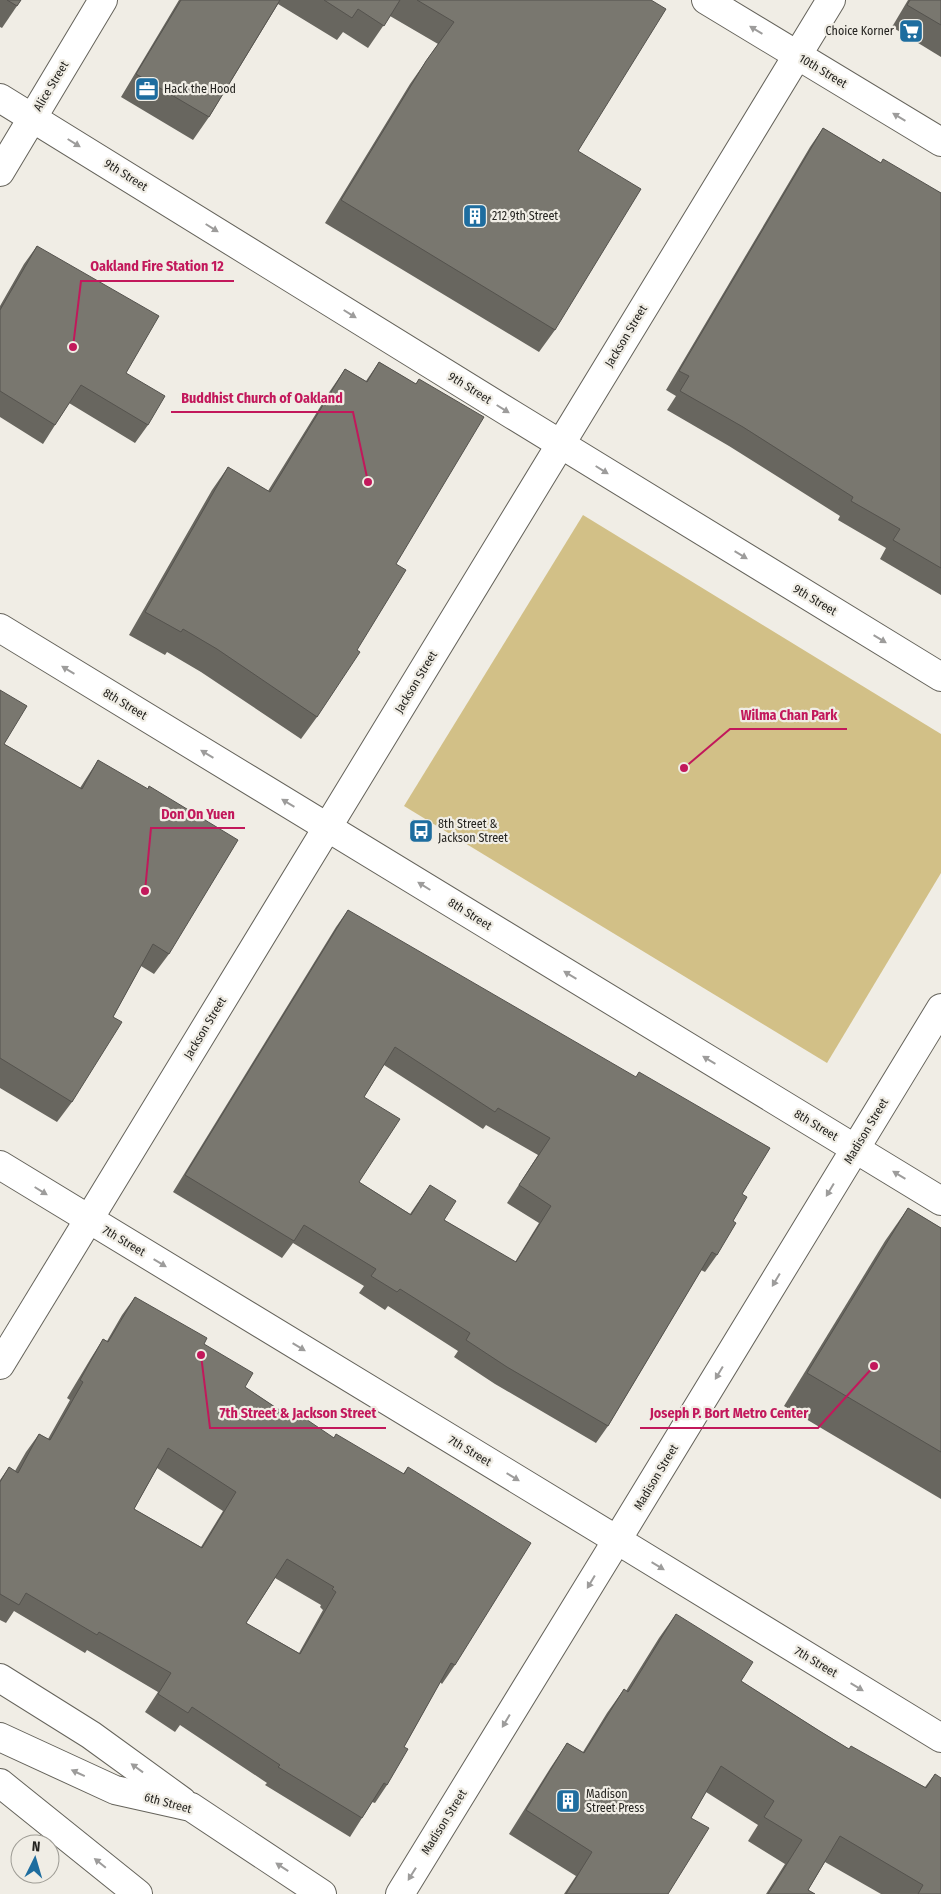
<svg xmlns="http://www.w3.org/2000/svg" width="941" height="1894" font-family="'Fira Sans Condensed',sans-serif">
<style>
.green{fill:#d2c087}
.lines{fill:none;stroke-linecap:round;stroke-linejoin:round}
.street-casing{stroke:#65635b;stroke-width:30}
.secondary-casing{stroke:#65635b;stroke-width:30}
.primary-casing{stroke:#65635b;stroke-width:30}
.highway-casing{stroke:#65635b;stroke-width:30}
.street{stroke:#fff;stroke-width:28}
.secondary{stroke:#fff;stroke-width:28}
.primary{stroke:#fff;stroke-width:28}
.highway{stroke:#fff;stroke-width:28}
.wall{fill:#68665f;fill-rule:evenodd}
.building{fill:#79776f;stroke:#55534e;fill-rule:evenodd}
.oneway{fill:#9d9c9b}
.labels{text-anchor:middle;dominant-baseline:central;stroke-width:4.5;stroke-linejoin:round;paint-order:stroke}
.poi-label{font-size:12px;fill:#252420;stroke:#f0ede5;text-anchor:start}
.street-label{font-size:12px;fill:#252420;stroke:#f0ede5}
.leader{fill:none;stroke:#c2185b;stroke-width:2}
.callout-dot{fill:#c2185b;stroke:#f0ede5;stroke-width:2}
.callout-label{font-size:14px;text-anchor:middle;font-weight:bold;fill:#c2185b;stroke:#f0ede5;stroke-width:4.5;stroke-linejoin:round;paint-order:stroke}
</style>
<rect width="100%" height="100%" fill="#f0ede5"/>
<polygon class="green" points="583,515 941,734 941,873 827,1063 404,806"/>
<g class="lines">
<defs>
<g id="street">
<polyline points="706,0 941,142"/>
<polyline points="0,98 513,415 941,677"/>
<polyline points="0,172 103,0"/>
<polyline points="89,1219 831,0"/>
</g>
<g id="secondary">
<polyline points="0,628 941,1201"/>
<polyline points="941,1008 617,1540 941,1738"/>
<polyline points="0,1365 89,1219"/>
<polyline points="0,1678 91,1735 182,1801"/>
<polyline points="0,1737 115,1790 191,1807 322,1894"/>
</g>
<polyline id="primary" points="0,1165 617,1540 400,1894"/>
<polyline id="highway" points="0,1783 138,1894"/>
</defs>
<use href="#street" class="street-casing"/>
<use href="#secondary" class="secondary-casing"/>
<use href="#primary" class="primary-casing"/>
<use href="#highway" class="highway-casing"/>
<use href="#street" class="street"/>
<use href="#secondary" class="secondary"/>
<use href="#primary" class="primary"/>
<use href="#highway" class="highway"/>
</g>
<g class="wall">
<polygon points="0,0 21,0 2,28 0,27"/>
<polygon points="179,0 651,0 578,151 555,330 539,352 325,223 410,84 438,44 390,16 368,48 343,32 337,40 278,4 209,117 193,140 121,97"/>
<polygon points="908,0 941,0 941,57 892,27"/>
<polygon points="823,128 881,163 941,193 941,595 880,559 886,548 838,520 840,516 729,446 667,410 676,396 666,390 810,147"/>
<polygon points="37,246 126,373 148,425 135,443 69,403 43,444 0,417 0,306 24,264"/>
<polygon points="379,362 416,384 419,379 396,564 317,717 301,739 201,672 167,652 165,655 129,635 212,490 228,467 268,491 330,391 345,369 366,381"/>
<polygon points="0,690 4,744 80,788 98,760 169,954 154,974 141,966 113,1017 72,1102 57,1122 0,1088"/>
<path d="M348 910 742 1194 733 1221 717 1255 705 1272 701 1270 608 1426 596 1443 495 1384 454 1357 458 1351 388 1306 385 1310 359 1293 364 1286 293 1243 282 1258 173 1192 336 927ZM384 1065 483 1129 486 1125 538 1155 507 1203 539 1223 515 1262 444 1220 430 1185 410 1214 359 1182 364 1097Z"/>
<polygon points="908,1208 941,1228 941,1499 784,1406 885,1241"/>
<path d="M135 1297 204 1344 245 1387 293 1419 334 1438 403 1474 408 1467 455 1665 442 1684 440 1682 404 1747 387 1785 375 1803 372 1802 362 1818 350 1837 265 1785 267 1783 180 1725 175 1732 145 1712 158 1692 87 1650 85 1653 14 1611 6 1623 0 1620V1480L9 1467 15 1471 26 1452 39 1434 48 1439 70 1400 67 1398 91 1358 103 1339 107 1341 122 1315ZM157 1468 223 1511 201 1547 134 1509ZM275 1578 321 1605 320 1607 323 1610 299 1653 246 1623Z"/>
<polygon points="676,1614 741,1681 818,1730 849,1749 925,1787 935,1774 941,1894 881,1894 825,1862 808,1890 815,1894 766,1894 785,1864 748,1841 758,1825 706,1792 691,1818 668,1894 564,1894 576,1876 509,1834 551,1767 567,1743 583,1752 607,1713 624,1689 626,1691 659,1638"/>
</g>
<g class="building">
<polygon points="7,0 21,0 17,6"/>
<polygon points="181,0 280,0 209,117 136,74"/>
<polygon points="324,0 400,0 384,26 358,9 352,18"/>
<polygon points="417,0 651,0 666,9 578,151 641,189 555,330 341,200 426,61 454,22"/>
<polygon points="910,0 941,0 941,25 907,5"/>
<polygon points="823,128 881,163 883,159 941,193 941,568 893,540 900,529 851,501 853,497 743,427 680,391 689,376 679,371"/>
<polygon points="37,246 159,316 126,373 165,396 148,425 81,385 55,425 0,391 0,310"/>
<polygon points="379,362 416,384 419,379 484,417 396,564 406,570 357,650 360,652 317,717 217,649 183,629 181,632 145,612 228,467 270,492 345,369 367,382"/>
<polygon points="0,690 27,706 4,744 82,789 98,760 148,789 149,786 238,840 169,954 153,944 113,1017 122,1022 72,1102 0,1058"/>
<path d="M348 910 636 1077 639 1072 770 1148 742 1194 747 1197 733 1221 736 1223 717 1255 712 1252 608 1426 507 1367 466 1340 470 1333 400 1289 397 1292 371 1276 376 1269 304 1225 294 1241 185 1175ZM395 1047 495 1112 498 1108 550 1138 519 1185 551 1206 516 1262 444 1220 456 1201 430 1185 411 1215 359 1182 400 1119 364 1097Z"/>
<polygon points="908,1208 941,1228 941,1452 807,1373"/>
<path d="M135 1297 207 1338 204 1344 253 1373 245 1387 293 1419 297 1413 334 1438 336 1434 404 1474 408 1467 531 1543 455 1665 451 1663 404 1747 408 1749 387 1785 384 1783 362 1818 278 1767 280 1765 192 1707 188 1713 158 1694 171 1673 99 1632 97 1635 26 1593 19 1605 0 1594V1482L9 1467 18 1473 39 1434 50 1440 83 1382 80 1380 103 1339 108 1342ZM168 1448 236 1492 202 1548 134 1509ZM287 1559 334 1587 332 1589 336 1592 300 1654 246 1623Z"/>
<polygon points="676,1614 753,1662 741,1681 818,1730 849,1749 851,1746 926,1788 935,1774 941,1778 941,1894 918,1894 923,1885 840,1836 808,1890 815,1894 768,1894 802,1840 764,1817 774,1801 721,1766 691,1818 709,1828 668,1894 566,1894 592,1852 526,1810 567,1743 584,1753 624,1689 628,1692"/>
</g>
<defs><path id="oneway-solid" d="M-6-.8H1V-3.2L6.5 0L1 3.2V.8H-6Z" transform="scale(1.25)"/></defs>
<g class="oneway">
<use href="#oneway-solid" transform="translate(756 30) rotate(-149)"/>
<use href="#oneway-solid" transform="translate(899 117) rotate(-149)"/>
<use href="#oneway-solid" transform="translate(74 143) rotate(32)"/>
<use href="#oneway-solid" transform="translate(212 228) rotate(32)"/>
<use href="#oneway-solid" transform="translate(350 314) rotate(32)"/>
<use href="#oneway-solid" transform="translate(503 409) rotate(32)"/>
<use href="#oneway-solid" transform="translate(602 470) rotate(32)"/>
<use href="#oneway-solid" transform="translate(741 555) rotate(31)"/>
<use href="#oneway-solid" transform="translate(880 639) rotate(31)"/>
<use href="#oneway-solid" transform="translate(68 670) rotate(-149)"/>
<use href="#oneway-solid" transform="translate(207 754) rotate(-149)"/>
<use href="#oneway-solid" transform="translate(288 803) rotate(-149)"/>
<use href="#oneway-solid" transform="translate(424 886) rotate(-148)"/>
<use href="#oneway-solid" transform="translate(570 975) rotate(-149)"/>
<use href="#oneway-solid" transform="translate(709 1060) rotate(-149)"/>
<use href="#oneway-solid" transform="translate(899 1175) rotate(-149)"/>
<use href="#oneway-solid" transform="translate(830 1190) rotate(121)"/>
<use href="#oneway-solid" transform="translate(41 1191) rotate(32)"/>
<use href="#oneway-solid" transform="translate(160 1263) rotate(31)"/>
<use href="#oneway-solid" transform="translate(776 1280) rotate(121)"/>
<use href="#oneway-solid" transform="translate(299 1347) rotate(31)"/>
<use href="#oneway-solid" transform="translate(719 1373) rotate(121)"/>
<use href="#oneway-solid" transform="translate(513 1477) rotate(31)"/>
<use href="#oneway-solid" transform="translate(658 1566) rotate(31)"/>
<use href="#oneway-solid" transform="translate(591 1582) rotate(121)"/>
<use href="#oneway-solid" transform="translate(857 1687) rotate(31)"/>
<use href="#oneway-solid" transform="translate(506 1721) rotate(121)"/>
<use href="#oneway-solid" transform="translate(137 1768) rotate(-144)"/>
<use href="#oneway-solid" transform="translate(78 1773) rotate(-155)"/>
<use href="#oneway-solid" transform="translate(100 1863) rotate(-141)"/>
<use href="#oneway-solid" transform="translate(282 1867) rotate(-147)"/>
<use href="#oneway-solid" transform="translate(412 1874) rotate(122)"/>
</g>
<defs>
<symbol id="supermarket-square" viewBox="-11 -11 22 22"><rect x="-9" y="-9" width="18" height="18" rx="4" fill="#1e6d9f" stroke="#f0ede5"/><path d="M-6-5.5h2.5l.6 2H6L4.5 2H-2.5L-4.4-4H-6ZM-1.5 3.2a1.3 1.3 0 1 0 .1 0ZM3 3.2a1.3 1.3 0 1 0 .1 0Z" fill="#fff"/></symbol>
<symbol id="office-square" viewBox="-11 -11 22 22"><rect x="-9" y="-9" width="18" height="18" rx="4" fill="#1e6d9f" stroke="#f0ede5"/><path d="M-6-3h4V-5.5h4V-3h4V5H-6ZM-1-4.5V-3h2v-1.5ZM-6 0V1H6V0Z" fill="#fff"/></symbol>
<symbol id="building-square" viewBox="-11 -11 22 22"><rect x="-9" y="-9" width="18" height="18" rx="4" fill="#1e6d9f" stroke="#f0ede5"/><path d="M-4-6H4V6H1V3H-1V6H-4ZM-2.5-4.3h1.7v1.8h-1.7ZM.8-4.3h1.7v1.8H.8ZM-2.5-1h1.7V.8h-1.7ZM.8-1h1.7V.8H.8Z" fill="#fff"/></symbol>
<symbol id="bus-square" viewBox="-11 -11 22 22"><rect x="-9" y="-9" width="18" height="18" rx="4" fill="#1e6d9f" stroke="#f0ede5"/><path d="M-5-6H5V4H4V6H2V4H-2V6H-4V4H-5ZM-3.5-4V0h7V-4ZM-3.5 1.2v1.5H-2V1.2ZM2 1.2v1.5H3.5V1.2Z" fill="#fff"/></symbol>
</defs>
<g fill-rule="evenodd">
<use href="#supermarket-square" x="897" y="17" width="28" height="28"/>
<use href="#office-square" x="133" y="75" width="28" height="28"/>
<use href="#building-square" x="461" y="202" width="28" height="28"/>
<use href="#bus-square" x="407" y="817" width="28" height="28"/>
<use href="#building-square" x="554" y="1787" width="28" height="28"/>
</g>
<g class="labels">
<g class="poi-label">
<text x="894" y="31" text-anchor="end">Choice Korner</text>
<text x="164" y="89">Hack the Hood</text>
<text x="492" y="216">212 9th Street</text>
<text x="438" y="824">8th Street &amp;<tspan x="438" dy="14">Jackson Street</tspan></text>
<text x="586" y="1794">Madison<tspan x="586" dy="14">Street Press</tspan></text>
</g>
<g class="street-label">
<text transform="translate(823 71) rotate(31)">10th Street</text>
<text transform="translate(51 86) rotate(-59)">Alice Street</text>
<text transform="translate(126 175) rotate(32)">9th Street</text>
<text transform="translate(626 336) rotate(-59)">Jackson Street</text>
<text transform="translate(470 388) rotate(32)">9th Street</text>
<text transform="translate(815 600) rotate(31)">9th Street</text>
<text transform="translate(416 682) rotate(-59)">Jackson Street</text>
<text transform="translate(125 704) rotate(31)">8th Street</text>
<text transform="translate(470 914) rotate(32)">8th Street</text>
<text transform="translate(205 1028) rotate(-59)">Jackson Street</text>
<text transform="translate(816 1125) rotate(31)">8th Street</text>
<text transform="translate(866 1131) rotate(-59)">Madison Street</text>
<text transform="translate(124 1241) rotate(31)">7th Street</text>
<text transform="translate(470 1451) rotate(31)">7th Street</text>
<text transform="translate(656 1477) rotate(-59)">Madison Street</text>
<text transform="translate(816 1662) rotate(31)">7th Street</text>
<text transform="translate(168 1803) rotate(15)">6th Street</text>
<text transform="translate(444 1822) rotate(-58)">Madison Street</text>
</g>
</g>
<path class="leader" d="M73 347L81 281H234M368 482L353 412H171M684 768L730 729H847M145 891L151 828H245M874 1366L818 1428H640M201 1355L210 1428H386"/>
<g class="callout-dot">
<circle cx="73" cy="347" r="5"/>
<circle cx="368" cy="482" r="5"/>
<circle cx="684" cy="768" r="5"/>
<circle cx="145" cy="891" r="5"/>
<circle cx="874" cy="1366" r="5"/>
<circle cx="201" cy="1355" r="5"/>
</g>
<g class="callout-label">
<text x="157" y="271">Oakland Fire Station 12</text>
<text x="262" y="403">Buddhist Church of Oakland</text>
<text x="789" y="720">Wilma Chan Park</text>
<text x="198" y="819">Don On Yuen</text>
<text x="729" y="1418">Joseph P. Bort Metro Center</text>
<text x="298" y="1418">7th Street &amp; Jackson Street</text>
</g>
<g transform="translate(35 1859) rotate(5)"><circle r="24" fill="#f0ede5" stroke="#9f9d96"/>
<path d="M0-4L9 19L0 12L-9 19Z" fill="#1e6d9f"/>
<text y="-8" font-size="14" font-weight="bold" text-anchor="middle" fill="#252420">N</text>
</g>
</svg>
